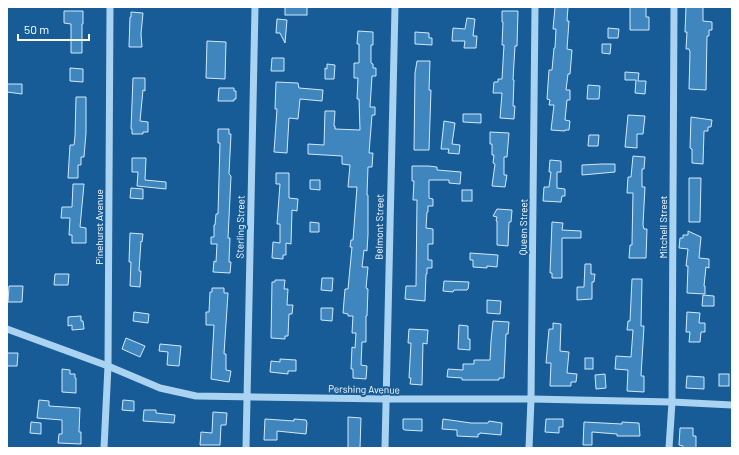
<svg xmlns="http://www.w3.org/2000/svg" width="739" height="455" font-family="Barlow,sans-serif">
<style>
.building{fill:#4086be;stroke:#d1e9fc}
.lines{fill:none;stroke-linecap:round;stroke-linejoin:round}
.minor{stroke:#aad2f1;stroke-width:7}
.labels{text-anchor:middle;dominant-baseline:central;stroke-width:4;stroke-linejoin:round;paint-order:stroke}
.street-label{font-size:10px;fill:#fff;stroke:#175c96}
</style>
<rect width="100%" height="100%" fill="#175c96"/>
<g class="building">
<rect x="285" y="7" width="22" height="8"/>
<polygon points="555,7 568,7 567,21 569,21 567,49 572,50 570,74 568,74 566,90 570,90 570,100 567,100 565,120 570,121 569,130 565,130 565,131 551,130 554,105 549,105 550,100 547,99 549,70 552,70 554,48 555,48 556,29 553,29"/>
<polygon points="630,7 646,7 646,17 649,17 649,30 630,30"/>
<polygon points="686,7 703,7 703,21 712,22 712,30 709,30 709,36 707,36 706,90 689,89 690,52 689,49 686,49 687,32 685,32"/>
<polygon points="64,11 83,11 83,24 82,24 82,53 71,53 71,24 64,23"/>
<polygon points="502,11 518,11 517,46 515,46 513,80 514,80 513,106 515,106 514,119 500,118 502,93 493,93 494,82 498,82 498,79 502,79 504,45 502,45 503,22 502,22"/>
<polygon points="131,12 143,13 141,34 142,47 129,47 130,17 131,17"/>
<polygon points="467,18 475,19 473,36 477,36 476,48 464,48 465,41 452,41 453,28 465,29"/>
<polygon points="277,19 287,20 285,43 280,33 276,33"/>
<polygon points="608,28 619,29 618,38 608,38"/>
<polygon points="358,31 373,32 373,45 371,45 371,63 373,64 373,68 376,68 376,76 372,76 370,107 375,107 375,115 372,115 369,153 373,153 372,167 368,167 367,195 368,195 368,234 367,251 364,250 362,267 368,267 366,288 368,289 367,316 366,316 366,342 362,342 361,365 367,366 366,379 353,378 353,369 351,369 352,347 355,348 356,333 352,333 353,316 348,316 348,314 343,313 345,289 348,289 352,247 350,247 351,240 353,240 357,187 348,187 350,165 342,164 342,156 308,154 308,144 324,145 325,111 335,111 334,126 335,126 335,129 360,130 359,99 357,99 358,78 354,78 354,63 359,63 359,44 357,44"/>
<polygon points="415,32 429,33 429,38 432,38 432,45 415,44"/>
<polygon points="207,41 226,42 225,79 206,78"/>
<polygon points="602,44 611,44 610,54 602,53"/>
<polygon points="272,58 284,58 284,71 271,71"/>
<polygon points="417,61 430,61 429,90 431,90 429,150 414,150 415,73"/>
<polygon points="327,64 335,65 334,79 325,79 325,68 327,69"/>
<polygon points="70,68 83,69 83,82 70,81"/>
<polygon points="625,72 639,73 638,81 646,81 645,94 635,93 636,80 625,80"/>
<polygon points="133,78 145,78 145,91 143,90 140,121 148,122 148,132 143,132 143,134 132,134 132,129 131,129"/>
<polygon points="276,82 298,83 299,88 323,90 322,101 300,99 298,119 289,118 287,153 274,152 277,109 275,109"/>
<polygon points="7,84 22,84 22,94 7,92"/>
<polygon points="588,85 600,86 599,99 587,99"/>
<polygon points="219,88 234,88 234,91 236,91 236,99 234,99 234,101 218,101"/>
<polygon points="76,97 86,97 86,133 84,157 81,157 81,165 78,165 78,178 68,178 70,145 74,145 75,136"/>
<polygon points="463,114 481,114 481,123 463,122"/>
<polygon points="628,115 645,116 643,134 637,134 637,148 625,147"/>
<polygon points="691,117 712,120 711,127 708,127 708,131 704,131 703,164 692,163 692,149 690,148"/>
<polygon points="444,121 455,123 452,144 460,145 459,154 448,153 449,149 441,149"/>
<polygon points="218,129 229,129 229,134 231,134 229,174 231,176 228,238 230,238 229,262 231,262 230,273 213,272 214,261 216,262 217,244 211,244 211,237 214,237 214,225 215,225 216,214 218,214 220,143 218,143"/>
<polygon points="490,132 509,133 507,157 504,157 504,175 507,175 505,187 492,186 495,164 493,163 494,155 492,155 492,144 490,144"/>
<polygon points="589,135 599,135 598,146 588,146"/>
<polygon points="633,156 645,157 644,169 642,169 642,187 645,187 643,225 644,229 647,229 646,258 629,258 630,245 632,245 632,242 633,193 627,193 628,177 631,177"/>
<polygon points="132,158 146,158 145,180 166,182 166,189 137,186 138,172 132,172"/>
<polygon points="550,160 561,161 561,172 557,172 557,188 565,189 565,196 562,196 561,202 543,201 544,187 549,187 551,172 549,172"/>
<polygon points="602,164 615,164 615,172 582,175 582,165"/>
<polygon points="412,166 428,166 437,167 437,170 461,172 460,184 449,183 449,180 429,180 429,198 433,199 433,206 428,206 428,212 427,212 426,228 433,229 433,244 428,244 428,260 432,260 432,268 427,268 427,274 426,274 425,301 405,299 406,286 416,286 417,200 413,200 414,181 412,181"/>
<polygon points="276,173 289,173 289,198 298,199 297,211 292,210 291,244 286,243 286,255 283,255 283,259 272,258 273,242 280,243 280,224 277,224 280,184 276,184"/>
<polygon points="689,178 701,178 700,222 689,222"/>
<polygon points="310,180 320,180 320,190 310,189"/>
<polygon points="73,184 84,184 80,227 86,228 86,243 72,243 72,235 69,235 70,218 61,218 62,207 72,207"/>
<polygon points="131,188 143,189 143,199 130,198"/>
<rect x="462" y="190" width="10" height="11"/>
<polygon points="497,209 512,210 511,222 509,222 508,246 497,245 497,221 496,221 497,217 493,216"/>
<polygon points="310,222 319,223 319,232 310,232"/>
<polygon points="552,222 563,223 562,230 581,231 581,238 562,238 562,278 552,278 552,273 550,273"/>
<polygon points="688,231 701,237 699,258 709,259 709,268 706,267 704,286 705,286 705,294 687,293 688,266 686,266 688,249 679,248 680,238 683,238 683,235 688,235"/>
<polygon points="130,233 143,234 142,242 141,241 139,271 141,271 140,287 130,286 131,262 129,262"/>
<polygon points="470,253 498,255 497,267 487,266 487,268 473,267 473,260 470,260"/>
<polygon points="585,264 591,264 591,274 595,274 594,282 592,282 592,299 577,300 577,287 584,287"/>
<polygon points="55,274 69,274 68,285 54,285"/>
<polygon points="322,278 333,278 332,291 321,290"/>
<polygon points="632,279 642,279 641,326 644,326 641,376 644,376 644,392 627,391 628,370 615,369 616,356 631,357 633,330 627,330 628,321 630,321"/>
<polygon points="275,280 285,280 284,289 288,289 287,305 293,305 292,314 289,314 288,336 285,336 285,339 271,338 272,282 275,282"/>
<polygon points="444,281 469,282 468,289 467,290 454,290 453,292 443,291"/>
<polygon points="9,286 23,286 22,302 8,302"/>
<polygon points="212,288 224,288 224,293 228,293 224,354 226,354 226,370 231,371 229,382 211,379 214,325 206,325 206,312 209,312 210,292 212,292"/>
<polygon points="703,295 714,296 714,306 702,306"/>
<polygon points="487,300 501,301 500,314 487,313"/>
<polygon points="321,308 333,308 332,321 321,320"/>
<polygon points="134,312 149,314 148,323 133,321"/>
<polygon points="687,312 700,313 699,323 705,323 705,332 701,332 700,342 689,342 690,332 686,332"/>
<polygon points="81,316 81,321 83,321 84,329 72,330 72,325 68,326 68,317"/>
<polygon points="493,321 509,322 508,334 506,334 504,378 499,378 499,380 462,380 462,378 447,377 448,369 463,370 463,364 474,364 474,360 490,360 491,341"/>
<polygon points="553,323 561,324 560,351 569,352 567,373 577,374 576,382 571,382 571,386 550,386 551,363 546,363 549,329 553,329"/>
<polygon points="459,325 468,326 468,339 470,339 470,350 458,349"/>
<polygon points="409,329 428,330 427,344 423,343 422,385 410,384 411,378 409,378 411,343 408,343"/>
<polygon points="126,338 145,346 140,357 122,349"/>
<polygon points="160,344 181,346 179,366 167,365 168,352 159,351"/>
<polygon points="7,353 18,353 17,366 7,366"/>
<rect x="585" y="358" width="8" height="11"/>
<polygon points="280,359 296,360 296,371 288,371 288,374 270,372 271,361 280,362"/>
<polygon points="62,369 70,370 70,374 75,374 75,378 76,378 76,393 62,392"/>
<polygon points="605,374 606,388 596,389 595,375"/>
<rect x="719" y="374" width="10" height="12"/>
<polygon points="687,376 704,377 704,389 686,388"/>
<polygon points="39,400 49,401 49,406 80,408 79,432 81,432 81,444 58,443 59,434 62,434 62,420 37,418"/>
<polygon points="123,400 134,401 134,411 122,410"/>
<polygon points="144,410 156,410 156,413 175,415 174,423 143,421"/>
<polygon points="213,412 227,413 226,425 221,425 220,445 200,445 201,432 212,433"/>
<polygon points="348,417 361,418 360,448 348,448"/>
<polygon points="265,419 294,421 294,419 306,420 307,423 306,434 277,431 277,440 264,440"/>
<polygon points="403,419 422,419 422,431 405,430 403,429"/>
<polygon points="443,419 471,423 488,423 489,421 502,423 501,435 480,433 480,434 478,434 478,437 457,436 457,430 442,429"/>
<polygon points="546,419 563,419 563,427 559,427 559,433 545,432"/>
<polygon points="31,422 41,423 41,434 30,433"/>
<polygon points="584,422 622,424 622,422 639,423 640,436 617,436 617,434 592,432 592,445 583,445"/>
<polygon points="680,428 693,428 693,436 696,436 696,448 683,448 683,446 679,445"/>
</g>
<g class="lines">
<g class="minor">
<polyline points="7,329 108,366 160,388 196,396 385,399 531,399 672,402 732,405"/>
<polyline points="104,448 108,366 110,7"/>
<polyline points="246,448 255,7"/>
<polyline points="385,448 395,7"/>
<polyline points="529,448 531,399 535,7"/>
<polyline points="669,448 672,402 674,7"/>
</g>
</g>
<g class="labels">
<g class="street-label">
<text transform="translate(99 227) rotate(-90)">Pinehurst Avenue</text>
<text transform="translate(240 227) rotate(-89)">Sterling Street</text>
<text transform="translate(379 227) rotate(-89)">Belmont Street</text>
<text transform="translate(523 227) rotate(-89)">Queen Street</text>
<text transform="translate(663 227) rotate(-90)">Mitchell Street</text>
<text transform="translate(364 389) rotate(1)">Pershing Avenue</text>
</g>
</g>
<rect width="739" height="455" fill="none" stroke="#ffffff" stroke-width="16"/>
<path d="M18 34v6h71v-6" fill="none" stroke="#ffffff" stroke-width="2"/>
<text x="24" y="34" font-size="12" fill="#ffffff" stroke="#175c96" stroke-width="3" paint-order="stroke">50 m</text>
</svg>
